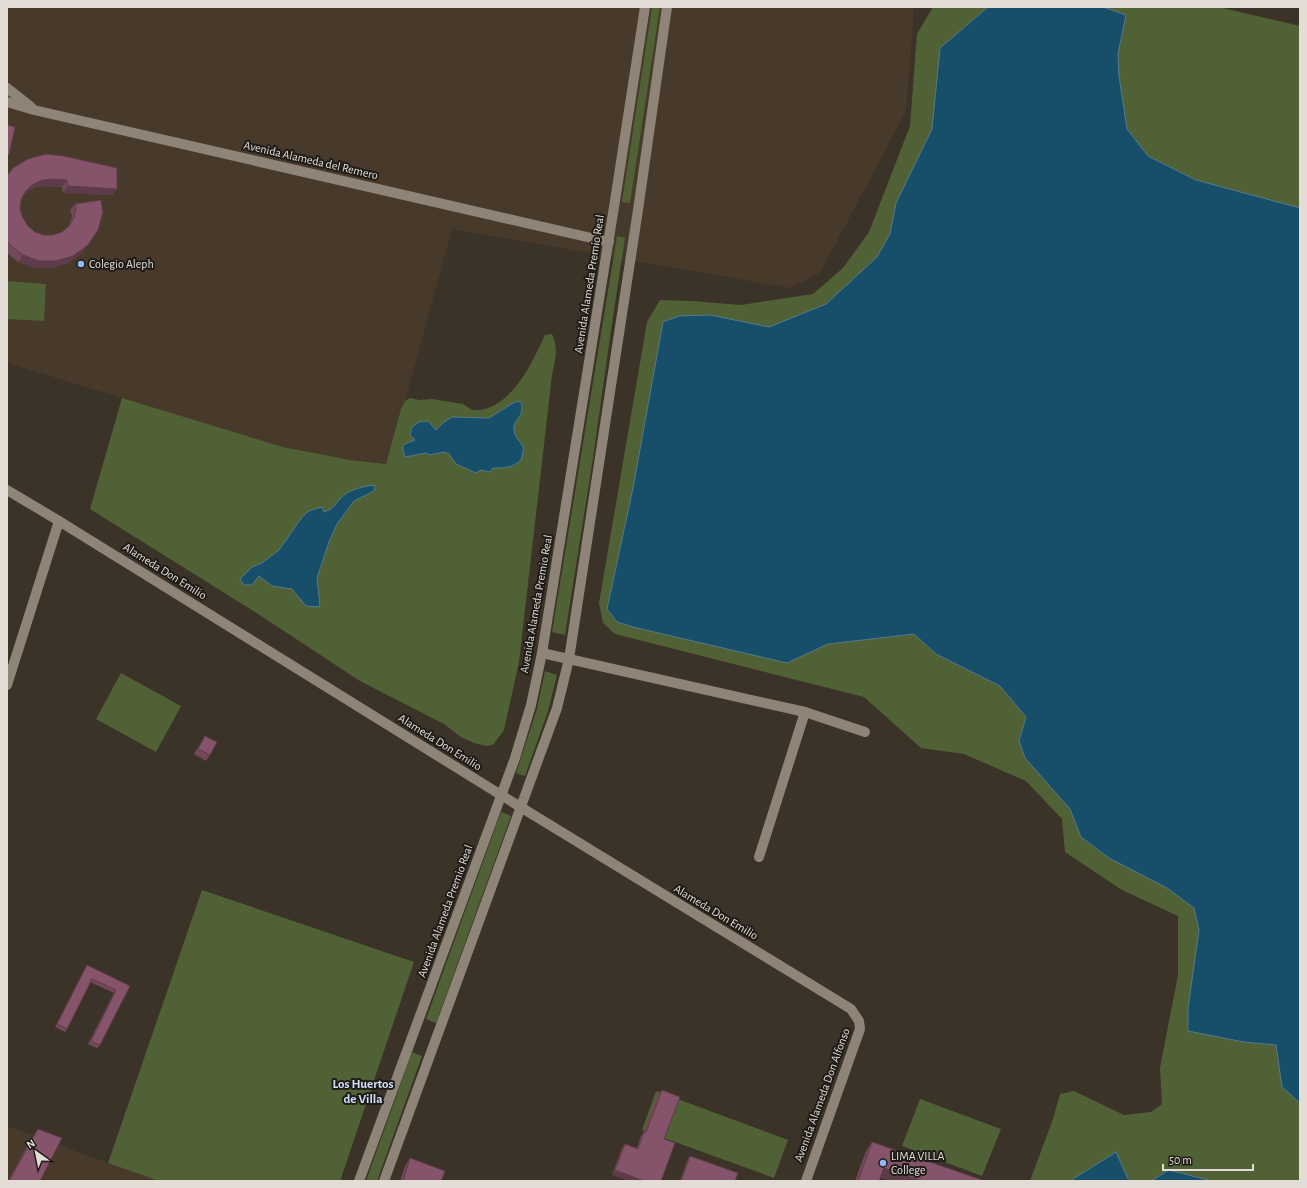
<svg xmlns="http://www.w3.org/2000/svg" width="1307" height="1188" font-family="'Alegreya Sans',sans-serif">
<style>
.built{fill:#473a2a}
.green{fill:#516136}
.water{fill:#174f6a;stroke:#547a8a}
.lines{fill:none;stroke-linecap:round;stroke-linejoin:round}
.street{stroke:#8e8477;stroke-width:10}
.secondary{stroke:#8e8477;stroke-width:10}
.wall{fill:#73485b}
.shaded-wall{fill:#5e3b4a}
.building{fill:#86546a;stroke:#5e3b4a}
.poi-dot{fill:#8fb8fd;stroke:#1f1b17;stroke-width:1.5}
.labels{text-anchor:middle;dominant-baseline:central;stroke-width:4;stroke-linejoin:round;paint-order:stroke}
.street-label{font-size:12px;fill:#e3ddd6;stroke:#1f1b17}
.poi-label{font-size:12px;fill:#e3ddd6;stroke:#1f1b17;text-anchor:start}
.neighbourhood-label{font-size:13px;font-weight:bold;fill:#cedef8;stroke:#1f1b17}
</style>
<rect width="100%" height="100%" fill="#3c3328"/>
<g class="built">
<polygon points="7,7 914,7 906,111 820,273 790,288 452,229 405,401 401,409 386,464 350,460 283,447 7,363"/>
<polygon points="7,1126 108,1163 159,1181 7,1181"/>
</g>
<g class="green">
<polygon points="652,7 660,7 630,203 622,202"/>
<polygon points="933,7 1218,7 1300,26 1300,1181 1030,1181 1053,1119 1060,1094 1074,1091 1124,1115 1151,1112 1162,1104 1160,1068 1178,975 1178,916 1122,890 1065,852 1062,819 1026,781 964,754 921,748 864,697 615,634 603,623 599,603 647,322 660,300 691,301 741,305 813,294 843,268 869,232 910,126 917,34"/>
<polygon points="617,236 625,238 611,330 593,458 565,635 552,632"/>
<polygon points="7,281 46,284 44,321 7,319"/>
<path d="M552 334C559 348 555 360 552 375L519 662 504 730 493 745 486 746 474 743 461 737 444 724 360 681 255 612 90 509 122 398 283 447 350 460 386 464 401 409 405 401 410 398 419 400 432 399 463 404 472 410C477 410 483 410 488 408 516 398 533 361 545 335Z"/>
<polygon points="545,671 557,675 548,711 525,776 516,773 537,709"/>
<polygon points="121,673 181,706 156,752 96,719"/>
<polygon points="501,812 511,816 436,1023 426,1019"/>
<polygon points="202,890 414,962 340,1181 159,1181 108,1163"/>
<polygon points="412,1052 422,1056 377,1181 366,1181"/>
<polygon points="656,1091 788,1140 774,1178 642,1130"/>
<polygon points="920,1099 1001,1129 982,1176 902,1146"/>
</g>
<g class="water">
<polygon points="988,7 1103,7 1126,15 1118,54 1119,76 1127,129 1148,156 1196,180 1300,208 1300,1103 1282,1087 1276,1045 1244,1042 1188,1031 1188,1008 1199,930 1194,908 1167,888 1109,858 1081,837 1070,809 1025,758 1019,741 1026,717 1000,686 936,654 914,634 828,644 787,663 633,627 617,622 607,609 633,488 663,322 679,316 710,315 769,327 826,304 877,257 890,234 896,203 932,129 940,48"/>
<path d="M518 401 522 404C523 418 516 417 514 427 513 436 520 440 523 447 524 451 522 456 521 460 512 468 505 468 493 468L490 472 481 470 476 473 456 464 449 454 444 452 429 455 426 453 405 457 403 450V445L415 440 410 435 412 427 419 422 428 421 436 430 444 422 452 417 489 418 513 403Z"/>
<path d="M375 485 374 491 354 501 337 524 329 542 317 578 320 607 306 606 292 589 272 586 259 576 252 585H244L240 579 252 567 262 563 279 550 303 516 309 511 322 507 324 512C336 508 334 504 343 496 351 489 365 486 375 485Z"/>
<polygon points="1116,1152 1129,1181 1070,1181"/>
<polygon points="1169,1170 1212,1181 1151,1181"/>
</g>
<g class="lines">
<g class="street">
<polyline points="7,88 31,107"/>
<polyline points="7,102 34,110 609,242"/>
<polyline points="7,490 59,521 501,795 851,1009 859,1021 860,1029 806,1181"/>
<polyline points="542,653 805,712 865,732"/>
<polyline points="7,685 59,521"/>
<polyline points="759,857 805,712"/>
</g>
<g class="secondary">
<polyline points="359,1181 515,758 531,705 542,653 614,207 645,7"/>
<polyline points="384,1181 557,708 569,659 638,210 667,7"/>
</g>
</g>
<g class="wall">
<polygon points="13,168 117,189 112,195 63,193 62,187 44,186 35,187 27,192 24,195 21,200 20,209 23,218 28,226 35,232 44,235 53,235 62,232 69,226 72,216 70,210 75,204 101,200 83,252 68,263 51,268 35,268 18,262 7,253 7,176"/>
<polygon points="205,736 210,755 206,761 194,754"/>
<polygon points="87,965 130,986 100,1045 97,1048 88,1044 114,993 90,982 67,1029 65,1032 55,1027 85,968"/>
<polygon points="662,1090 664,1139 612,1175 622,1148 625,1144 637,1148 641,1136 644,1132 658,1094"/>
<polygon points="38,1129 40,1181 8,1181 30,1141"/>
<polygon points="872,1142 985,1181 891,1181 880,1177 879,1181 855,1181 866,1151"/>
<polygon points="690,1156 735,1181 680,1181 688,1159"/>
<polygon points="410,1158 441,1181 400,1181 405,1166"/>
</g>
<g class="shaded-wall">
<polygon points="49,179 67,180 62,187 44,186 35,187 27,192 20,198 25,192 32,185 40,181"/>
<polygon points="68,186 117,189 112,195 63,193"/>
<polygon points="88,245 83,252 68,263 51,268 35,268 18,262 23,255"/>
<polygon points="884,1168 922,1181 891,1181 878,1176"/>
<polygon points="615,1170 644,1181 629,1181 612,1175"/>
</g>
<g class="building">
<polygon points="7,125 15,127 9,155 7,155"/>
<polygon points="46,154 64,156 117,168 117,189 68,186 67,180 49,179 40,181 32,185 25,192 21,200 20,209 23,218 28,226 35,232 44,235 53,235 62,232 69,226 74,218 76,209 75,204 101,200 103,212 98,230 88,245 73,256 56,261 39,261 23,255 10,245 7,241 7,176 13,168 28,159"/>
<polygon points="205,736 217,742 210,755 198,749"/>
<polygon points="87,965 130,986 100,1045 91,1041 116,990 92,979 67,1029 57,1024"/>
<polygon points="662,1090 680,1097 664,1139 675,1143 661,1181 644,1181 615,1170 625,1144 638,1149 644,1132 646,1132"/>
<polygon points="38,1129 62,1138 40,1181 9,1181"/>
<polygon points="872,1142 985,1181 922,1181 884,1168 879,1181 858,1181"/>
<polygon points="690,1156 738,1173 735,1181 681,1181"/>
<polygon points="410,1158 445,1171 441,1181 403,1181"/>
</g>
<g class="poi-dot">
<circle cx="81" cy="264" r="4"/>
<circle cx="883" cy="1163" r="4"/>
</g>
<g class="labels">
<g class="street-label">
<text transform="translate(311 160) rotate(13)">Avenida Alameda del Remero</text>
<text transform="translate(589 284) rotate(-81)">Avenida Alameda Premio Real</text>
<text transform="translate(165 571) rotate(32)">Alameda Don Emilio</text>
<text transform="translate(536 604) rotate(-80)">Avenida Alameda Premio Real</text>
<text transform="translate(440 742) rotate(32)">Alameda Don Emilio</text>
<text transform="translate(445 911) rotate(-70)">Avenida Alameda Premio Real</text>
<text transform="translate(716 912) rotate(31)">Alameda Don Emilio</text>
<text transform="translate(822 1095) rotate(-70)">Avenida Alameda Don Alfonso</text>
</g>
<g class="poi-label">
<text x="89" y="264">Colegio Aleph</text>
<text x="891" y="1156">LIMA VILLA<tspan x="891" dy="14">College</tspan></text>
</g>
<g class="neighbourhood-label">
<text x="363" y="1084">Los Huertos<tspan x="363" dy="15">de Villa</tspan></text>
</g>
</g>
<rect width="1307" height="1188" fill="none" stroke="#e3ddd6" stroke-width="16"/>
<g transform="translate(36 1152) rotate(327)" stroke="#1f1b17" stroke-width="3" paint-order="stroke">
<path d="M0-3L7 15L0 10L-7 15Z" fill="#e3ddd6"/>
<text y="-6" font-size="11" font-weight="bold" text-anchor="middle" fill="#e3ddd6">N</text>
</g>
<path d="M1163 1164v6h90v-6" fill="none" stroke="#e3ddd6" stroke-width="2"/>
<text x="1169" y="1164" font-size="12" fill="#e3ddd6" stroke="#1f1b17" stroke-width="3" paint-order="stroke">50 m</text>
</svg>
